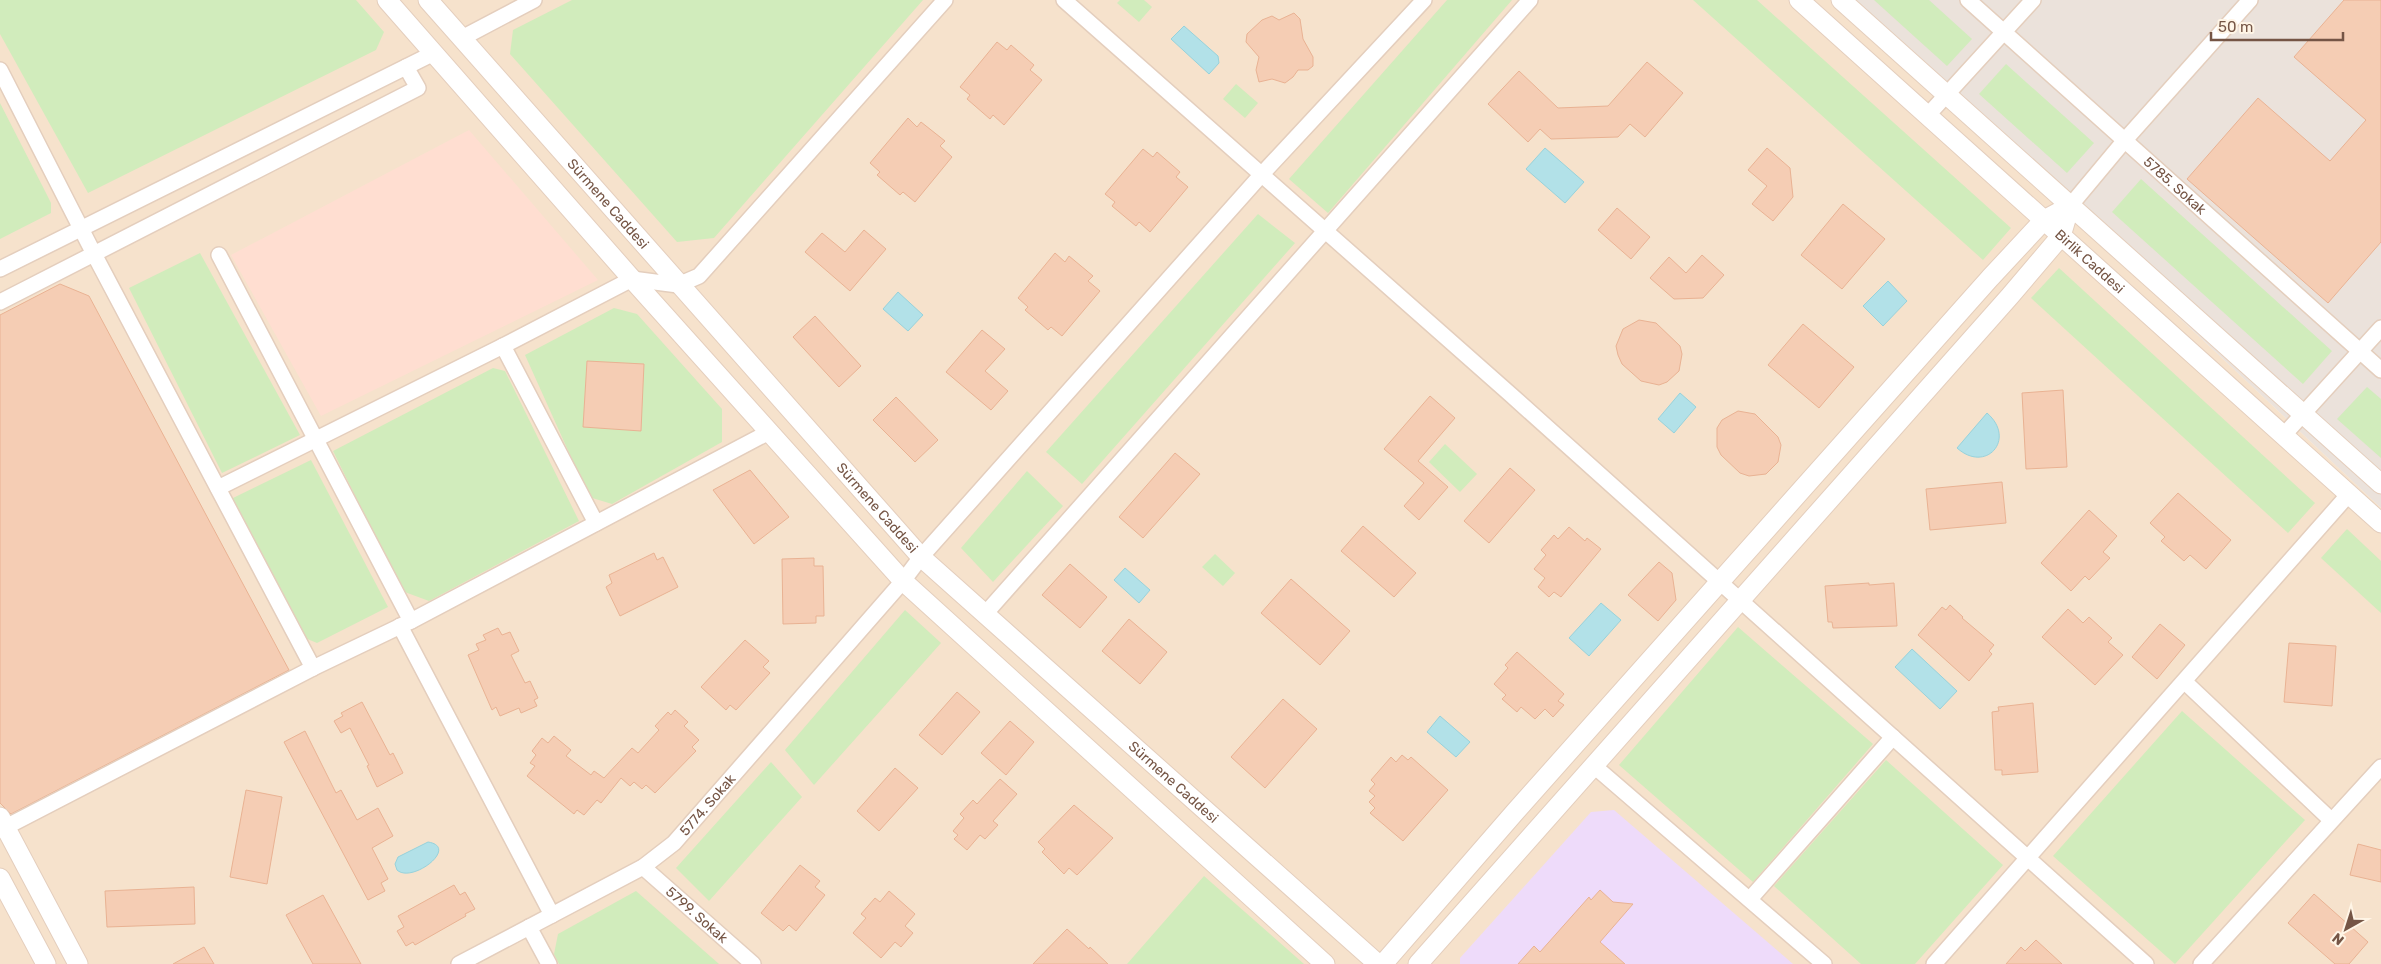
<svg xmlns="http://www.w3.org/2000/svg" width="2381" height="964" font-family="Rubik,sans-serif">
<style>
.residential{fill:#f6e2cc}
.commercial{fill:#ffded1}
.industrial{fill:#ebe2db}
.education{fill:#eedbfa}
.green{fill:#d1ecbc}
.water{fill:#b2e1e8;stroke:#97d2db}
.building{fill:#f5cdb4;stroke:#e9b293}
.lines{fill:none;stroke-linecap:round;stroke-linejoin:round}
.minor-casing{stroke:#e4cebd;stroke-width:18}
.tertiary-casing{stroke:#e4cebd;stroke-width:21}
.minor{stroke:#fff;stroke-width:15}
.tertiary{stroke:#fff;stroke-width:19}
.labels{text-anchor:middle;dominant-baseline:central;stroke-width:4.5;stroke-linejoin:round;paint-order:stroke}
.street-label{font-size:14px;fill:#755545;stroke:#fff5e6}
</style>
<rect width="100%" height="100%" fill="#fef1de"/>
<polygon class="residential" points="0,0 1842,0 2381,508 2381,964 0,964"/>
<polygon class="commercial" points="469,130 598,280 321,416 231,255"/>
<polygon class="industrial" points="1842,0 2381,0 2381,508"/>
<polygon class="education" points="1614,810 1793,964 1460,964 1460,958 1591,812"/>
<g class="green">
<polygon points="0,0 356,0 384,32 376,50 88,193 0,34"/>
<polygon points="572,0 923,0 714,238 677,242 510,54 513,30"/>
<polygon points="1120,0 1144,0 1152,7 1139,22 1117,3"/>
<polygon points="1447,0 1512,0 1328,213 1289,179"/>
<polygon points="1693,0 1757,0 2011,228 1983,260"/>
<polygon points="1874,0 1929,0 1972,39 1947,66"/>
<polygon points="2006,64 2094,143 2067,173 1979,94"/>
<polygon points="1236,84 1258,103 1245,118 1223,99"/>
<polygon points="0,103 46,193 51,203 51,213 0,239"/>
<polygon points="2141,179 2332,351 2303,384 2112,212"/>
<polygon points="1258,214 1295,243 1082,484 1046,452"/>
<polygon points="200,253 300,435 222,473 129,288"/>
<polygon points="2059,268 2315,503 2288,533 2031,298"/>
<polygon points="614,308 637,314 722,409 722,442 612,504 589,497 525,355"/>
<polygon points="493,368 505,371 579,521 429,601 402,591 333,451"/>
<polygon points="2367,387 2381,399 2381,458 2337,419"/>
<polygon points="1445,444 1477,474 1460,492 1429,462"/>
<polygon points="311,460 388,607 317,643 305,638 231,499"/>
<polygon points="1027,471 1063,506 993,582 961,548"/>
<polygon points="2347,529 2381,561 2381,613 2321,558"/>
<polygon points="1215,554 1235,573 1223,586 1202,567"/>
<polygon points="905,610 941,643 814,785 785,750"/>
<polygon points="1738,627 1873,744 1753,882 1619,765"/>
<polygon points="2182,711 2305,820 2175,964 2053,856"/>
<polygon points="1886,760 2003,865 1915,964 1861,964 1774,886"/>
<polygon points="771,762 802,797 709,901 676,868"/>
<polygon points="1204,876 1304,964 1127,964"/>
<polygon points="636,891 719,964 559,964 554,954 558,934"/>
</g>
<g class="water">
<polygon points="1184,26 1218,56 1219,63 1209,74 1171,39"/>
<polygon points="1545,148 1584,182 1565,203 1526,169"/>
<polygon points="1888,281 1907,301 1883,326 1863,306"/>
<polygon points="898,292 923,315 908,331 883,309"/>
<polygon points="1680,393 1696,407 1674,433 1658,419"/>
<path d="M1987 413C2017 439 1986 474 1957 448Z"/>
<polygon points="1125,568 1150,590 1139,603 1114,580"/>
<polygon points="1601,603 1621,620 1589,656 1569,638"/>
<polygon points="1912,649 1957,691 1940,709 1895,667"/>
<polygon points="1440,716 1470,742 1456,757 1427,732"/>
<path d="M428 842C460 847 412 884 397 870L395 864 398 857Z"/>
</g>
<g class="building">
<polygon points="2344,0 2381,0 2381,242 2328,303 2187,179 2258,98 2330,161 2366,120 2294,57"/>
<polygon points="1294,13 1300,19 1303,39 1313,57 1313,66 1308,70 1298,70 1293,77 1285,83 1272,79 1259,82 1256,70 1259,57 1246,42 1247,34 1262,20 1272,16 1279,20"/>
<polygon points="997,42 1007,50 1011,45 1034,65 1030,70 1042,80 1004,125 993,115 990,119 967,99 970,95 960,87"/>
<polygon points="1647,62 1683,93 1645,137 1630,124 1618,137 1551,139 1540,129 1528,142 1488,104 1519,71 1558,108 1608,106"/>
<polygon points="908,118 917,127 921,122 945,141 940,146 952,157 915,202 903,192 900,195 877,175 880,172 870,163"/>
<polygon points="1767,148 1790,168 1793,197 1773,221 1752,204 1767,186 1748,170"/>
<polygon points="1143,149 1153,157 1157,152 1180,172 1176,177 1188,187 1150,232 1139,222 1136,226 1112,206 1115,202 1105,194"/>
<polygon points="1843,204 1885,239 1842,289 1801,255"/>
<polygon points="1617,208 1650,237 1631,259 1598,230"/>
<polygon points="864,230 886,249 850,291 805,252 822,233 845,252"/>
<polygon points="1055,253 1065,262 1069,256 1093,276 1088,281 1100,291 1062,336 1051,327 1048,330 1025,310 1028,307 1018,298"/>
<polygon points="1702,255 1724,275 1703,298 1674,299 1650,278 1669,257 1686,273"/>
<polygon points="60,284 89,296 289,670 11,814 0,803 0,315"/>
<polygon points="815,316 861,366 839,387 793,337"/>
<polygon points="1639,320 1656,323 1680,346 1682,354 1679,371 1667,382 1659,385 1641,381 1622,364 1618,355 1616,346 1623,329"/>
<polygon points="1803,324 1854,367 1819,408 1768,365"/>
<polygon points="982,330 1005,349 985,371 1008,391 991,410 946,372"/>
<polygon points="587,361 644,364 641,431 583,427"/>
<polygon points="2063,390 2067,467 2026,469 2022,393"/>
<polygon points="1430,396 1455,418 1418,461 1448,487 1419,520 1404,506 1424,483 1384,449"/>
<polygon points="896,397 938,440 915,462 873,420"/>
<polygon points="1738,411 1755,414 1778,437 1781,445 1778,462 1766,474 1749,476 1740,473 1721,455 1717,447 1717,428 1722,420"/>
<polygon points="1175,453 1200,474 1143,538 1119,517"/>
<polygon points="1510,468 1535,490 1489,543 1464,521"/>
<polygon points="750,470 789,517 754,544 713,490"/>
<polygon points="2002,482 2006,523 1930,530 1926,489"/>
<polygon points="2178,493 2231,540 2206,569 2190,555 2184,561 2161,541 2165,537 2150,523"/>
<polygon points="2089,510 2117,536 2103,552 2110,558 2089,580 2085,576 2071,591 2041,563"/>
<polygon points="1363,526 1416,573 1394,597 1341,551"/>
<polygon points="1569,527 1585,541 1587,538 1601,549 1561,597 1554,592 1549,597 1538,587 1545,578 1534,569 1546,555 1541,550 1554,535 1558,539"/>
<polygon points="654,553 657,560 663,557 678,587 620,616 606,587 612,583 609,575"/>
<polygon points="814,558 814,566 823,566 824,616 816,616 816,623 783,624 782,559"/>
<polygon points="1659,562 1672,573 1676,600 1658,621 1628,595"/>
<polygon points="1070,564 1107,597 1080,628 1042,595"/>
<polygon points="1291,579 1350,631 1320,665 1261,613"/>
<polygon points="1869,583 1869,585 1894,583 1897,626 1833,628 1832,622 1828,622 1825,586"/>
<polygon points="1950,605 1963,617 1962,618 1994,645 1989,651 1992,654 1969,681 1918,635 1942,607 1946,610"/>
<polygon points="2068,609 2083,623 2089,617 2112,638 2108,642 2123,655 2095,685 2042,637"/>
<polygon points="1129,619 1167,652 1140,684 1102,651"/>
<polygon points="2160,624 2185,645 2157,679 2132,657"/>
<polygon points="498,628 502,635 510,632 519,651 511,655 525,683 530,681 538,698 534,700 537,706 521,713 519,708 500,716 496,707 492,710 468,655 479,650 476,644 486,640 483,635"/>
<polygon points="745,640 769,661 763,667 770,673 736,710 730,705 726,710 701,687"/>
<polygon points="2289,643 2336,646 2332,706 2284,702"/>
<polygon points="1517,652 1564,694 1558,701 1564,705 1553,717 1545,709 1535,719 1521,707 1517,712 1502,699 1506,695 1494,684 1508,668 1505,665"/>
<polygon points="957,692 980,712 942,755 919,735"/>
<polygon points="1283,699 1317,729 1265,788 1231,757"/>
<polygon points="362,702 390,755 393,753 403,773 377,787 367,766 369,765 350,728 341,733 334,721 343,716 341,713"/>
<polygon points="2033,703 2038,772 2002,775 2002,770 1995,770 1992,712 1999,711 1998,707"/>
<polygon points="675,710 688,722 684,726 699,740 692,747 696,751 655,793 646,785 642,789 634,782 630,786 621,778 601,803 597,800 584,815 577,810 574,814 527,776 535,766 530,763 536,755 532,751 542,738 548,743 554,736 571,750 566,756 591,775 594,771 604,778 632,748 638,753 659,730 655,726 668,712 671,715"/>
<polygon points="1010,721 1034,742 1006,775 981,753"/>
<polygon points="305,731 336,793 341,790 357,820 378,808 393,836 372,848 388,879 381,883 385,891 368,900 284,742"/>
<polygon points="1402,755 1408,760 1411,757 1448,790 1403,841 1370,813 1375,808 1369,802 1375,796 1369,791 1375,784 1371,780 1391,757 1396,762"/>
<polygon points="895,768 918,788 879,831 857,811"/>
<polygon points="1000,779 1017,794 993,821 998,825 985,839 980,835 967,850 954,839 958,835 953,831 964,818 960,814 973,800 977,804"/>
<polygon points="246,790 282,797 267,884 230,877"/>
<polygon points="1074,805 1113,838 1077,875 1069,868 1064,874 1042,852 1045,849 1038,842"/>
<polygon points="2358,844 2381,850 2381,882 2350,875"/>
<polygon points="800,865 820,881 815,887 825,895 796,931 789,925 783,931 761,913"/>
<polygon points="454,885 460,895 465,892 475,909 465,914 466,916 415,945 413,942 406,946 397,931 404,927 398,916"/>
<polygon points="194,887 195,924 107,927 105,891"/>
<polygon points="1600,890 1613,902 1633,904 1600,942 1625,964 1518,964 1534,946 1540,952 1589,897 1591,900"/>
<polygon points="889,891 915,914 905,926 913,933 901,947 895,942 881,958 853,933 866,918 861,914 875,898 880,902"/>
<polygon points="2314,894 2368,942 2349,964 2335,964 2288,923"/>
<polygon points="323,895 361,964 313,964 286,915"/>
<polygon points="1067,929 1089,949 1090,947 1108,964 1033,964"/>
<polygon points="2036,940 2062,964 2006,964 2021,947 2025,951"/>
<polygon points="204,947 214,964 173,964"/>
</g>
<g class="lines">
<defs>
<g id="minor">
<polyline points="1064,0 1510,394 2146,964"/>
<path id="s1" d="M1968 0 2381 370"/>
<polyline points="462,38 534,0"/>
<polyline points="0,70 94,254 313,668"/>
<polyline points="1928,115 2033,0"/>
<polyline points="2070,206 2125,140 2250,0"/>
<polyline points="219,255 411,621"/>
<polyline points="0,269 434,53"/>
<polyline points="0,302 418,88 406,67"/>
<polyline points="503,346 596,523"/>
<polyline points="2283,436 2381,328"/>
<polyline points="218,488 503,346 632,279 678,285 699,276 945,0"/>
<polyline points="985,614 1530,0"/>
<polyline points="400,626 552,915"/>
<polyline points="2185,682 2331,820"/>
<polyline points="1593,765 1824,964"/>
<polyline points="0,830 313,668 411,621 769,432"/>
<path id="s2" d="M643 867 753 964"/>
<polyline points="1750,899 1893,737"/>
<polyline points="529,927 549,964"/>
<path id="s3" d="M459 964 643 867 674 843 903 581 921 557 1262 174 1424 0"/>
<polyline points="1934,964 2349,494"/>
<polyline points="2201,964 2381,767"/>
</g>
<g id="tertiary">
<polyline points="387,0 632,279 903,581 1325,964"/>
<path id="s4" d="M428 0 921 557 1378 964"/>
<path id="s5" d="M1799 0 2381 523"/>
<polyline points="1841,0 2381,484"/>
<polyline points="0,817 78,964"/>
<polyline points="0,878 46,964"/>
<polyline points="1383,964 1515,812 1990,278 2044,220 2070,206"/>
<polyline points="1418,964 2010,296 2061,236 2070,206"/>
</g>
</defs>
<use href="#minor" class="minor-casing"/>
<use href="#tertiary" class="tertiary-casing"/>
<use href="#minor" class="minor"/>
<use href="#tertiary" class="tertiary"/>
</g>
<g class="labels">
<g class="street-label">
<text stroke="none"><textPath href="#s1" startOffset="278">5785. Sokak</textPath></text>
<text stroke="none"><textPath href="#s4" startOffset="272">Sürmene Caddesi</textPath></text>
<text stroke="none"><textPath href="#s5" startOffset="391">Birlik Caddesi</textPath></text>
<text stroke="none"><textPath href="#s4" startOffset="678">Sürmene Caddesi</textPath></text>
<text stroke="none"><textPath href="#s4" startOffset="1082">Sürmene Caddesi</textPath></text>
<text stroke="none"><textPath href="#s3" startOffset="298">5774. Sokak</textPath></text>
<text stroke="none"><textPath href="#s2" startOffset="72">5799. Sokak</textPath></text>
</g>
</g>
<g transform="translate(2346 929) rotate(219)" stroke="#fff5e6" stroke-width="4" paint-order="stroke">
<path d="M0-4L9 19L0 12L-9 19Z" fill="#755545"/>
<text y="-8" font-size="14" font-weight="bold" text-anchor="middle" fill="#755545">N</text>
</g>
<path d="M2211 32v8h132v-8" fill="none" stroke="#755545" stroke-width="2.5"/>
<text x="2218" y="32" font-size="15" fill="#755545" stroke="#fff5e6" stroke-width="4" paint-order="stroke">50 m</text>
</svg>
